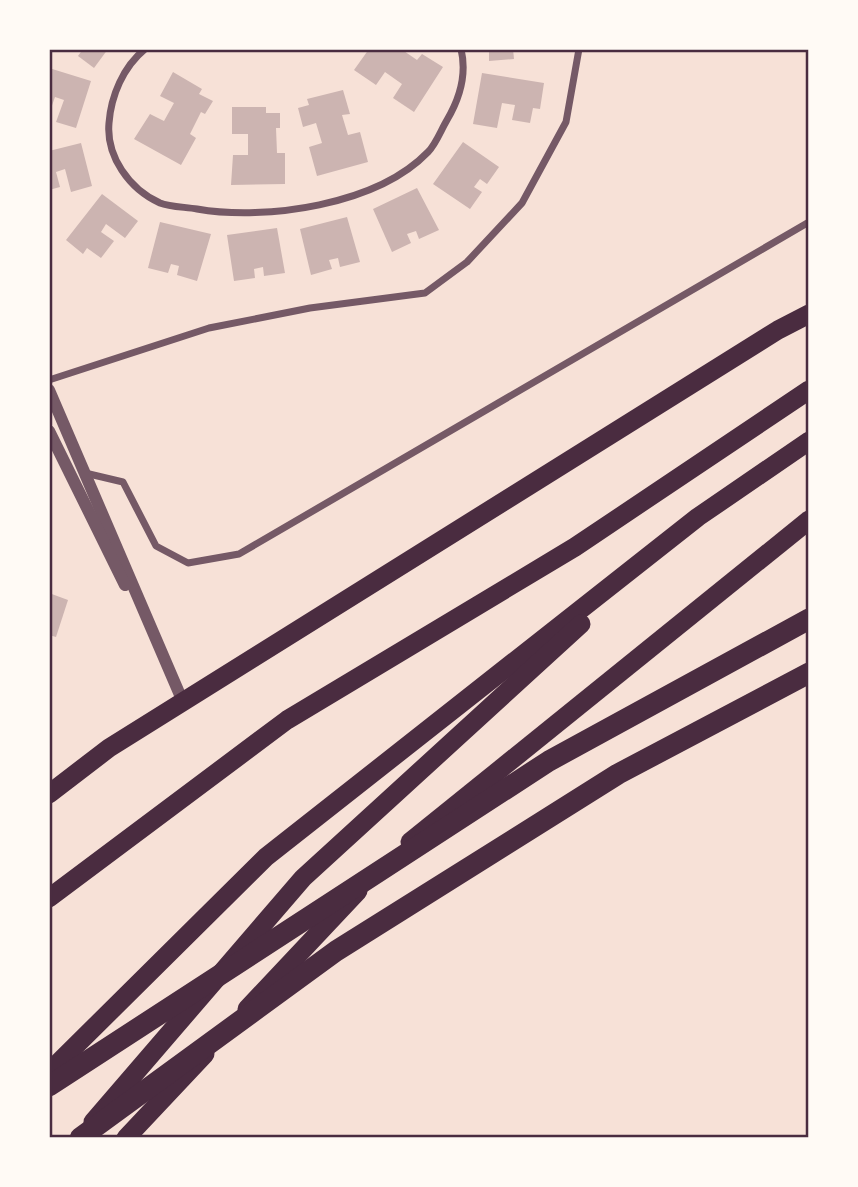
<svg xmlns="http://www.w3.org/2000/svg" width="858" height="1187" font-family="Roboto,sans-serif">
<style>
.building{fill:#ccb4b1}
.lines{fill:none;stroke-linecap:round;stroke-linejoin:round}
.minor{stroke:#755966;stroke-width:7}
.tertiary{stroke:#755966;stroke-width:12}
.trunk{stroke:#4a2c40;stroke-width:19}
.motorway{stroke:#4a2c40;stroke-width:21}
.neatline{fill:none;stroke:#4a2c40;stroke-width:2.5}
</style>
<rect width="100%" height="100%" fill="#f7e1d7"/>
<g class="building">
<polygon points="83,49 108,49 94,68 78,56"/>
<polygon points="369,49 401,49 417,60 422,54 443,67 414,112 393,98 402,84 385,72 376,85 354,70"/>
<polygon points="489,49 513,49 514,59 489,61"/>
<polygon points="49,68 91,81 76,128 56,122 64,100 55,97 49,114"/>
<polygon points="173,72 202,89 199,94 213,101 205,114 201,112 190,134 196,138 181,165 134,139 150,114 164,121 174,103 160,96"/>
<polygon points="482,73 544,83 540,109 533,108 530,123 512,120 515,105 502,103 497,128 473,124"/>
<polygon points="343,90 350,114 342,115 348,135 360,132 368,162 317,176 309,147 322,143 316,123 303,127 298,108 309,105 307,99"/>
<polygon points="232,107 266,107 266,113 280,113 280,128 276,128 277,153 285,153 285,184 231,185 233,155 248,155 248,134 232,134"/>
<polygon points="463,142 499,167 487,184 480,179 474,187 482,192 470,209 433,184"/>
<polygon points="81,143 92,186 71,192 65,169 56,172 60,187 49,190 49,151"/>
<polygon points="417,188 439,230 419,239 416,231 407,234 411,243 392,252 373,209"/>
<polygon points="102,194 138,221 125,238 106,224 101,232 114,241 101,258 87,248 83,254 66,240"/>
<polygon points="347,217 360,262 340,267 338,258 329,260 332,269 311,275 300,229"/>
<polygon points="160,222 211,234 197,281 177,275 179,266 171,264 168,273 148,268"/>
<polygon points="277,228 285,273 264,276 263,267 254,269 255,278 234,281 227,235"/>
<polygon points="49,593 68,600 56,637 49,635"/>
</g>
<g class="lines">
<g class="minor">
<path d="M145 49C123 67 111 96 109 123 106 156 129 189 160 203 170 207 186 207 197 209 266 221 377 205 428 152 436 144 441 130 447 120 460 98 467 74 461 49"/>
<polyline points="49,380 209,328 310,308 425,293 467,262 522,203 566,122 579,49"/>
<polyline points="85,473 123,482 156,546 188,563 239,554 809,222"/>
</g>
<g class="tertiary">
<polyline points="49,390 183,702"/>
<polyline points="49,431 125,585"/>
</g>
<g class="trunk">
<polyline points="49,794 109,748 778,330 809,314"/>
<polyline points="410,842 809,520"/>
<polyline points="49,898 287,720 575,547 809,390"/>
<polyline points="247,1009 358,891"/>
<polyline points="49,1072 266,857 698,517 809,441"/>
<polyline points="93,1122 303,878 581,624"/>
<polyline points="126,1138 205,1054"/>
</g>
<g class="motorway">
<polyline points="49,1086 549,761 809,619"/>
<polyline points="80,1138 336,951 618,774 809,673"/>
</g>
</g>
<rect width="858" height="1187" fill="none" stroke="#fffaf5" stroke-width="102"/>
<rect x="51" y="51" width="756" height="1085" class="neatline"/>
</svg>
